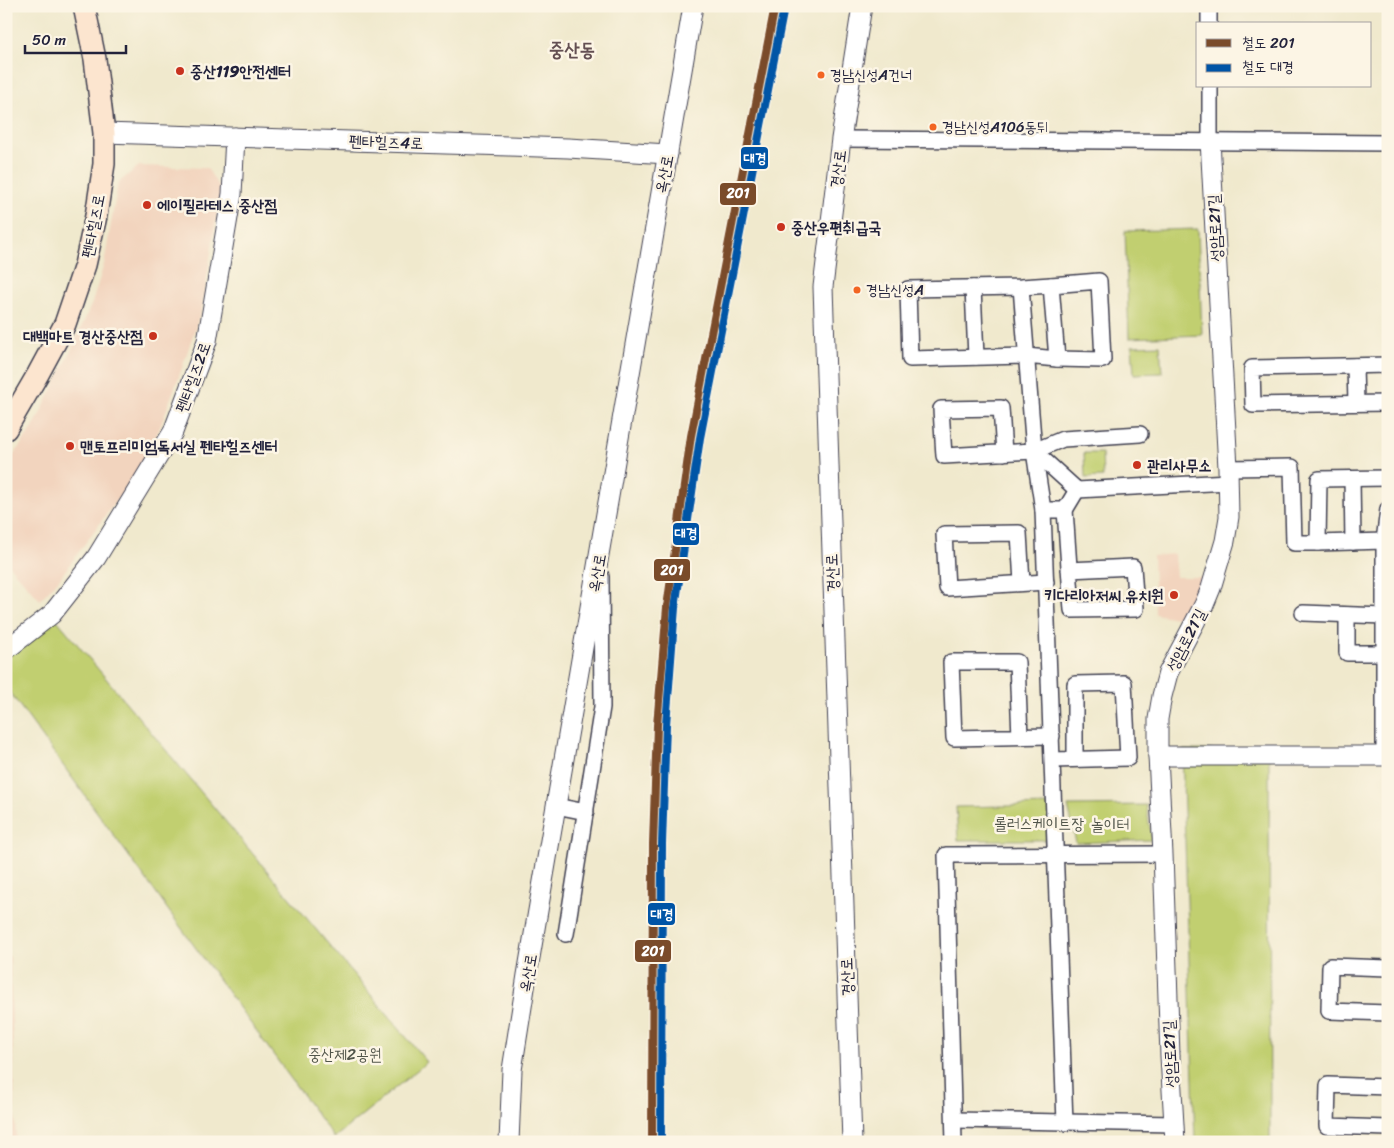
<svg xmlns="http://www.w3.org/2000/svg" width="1394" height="1148" font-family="Sriracha,'Poor Story',sans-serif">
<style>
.built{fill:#f2d4be}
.green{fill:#c1cf70;stroke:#727856}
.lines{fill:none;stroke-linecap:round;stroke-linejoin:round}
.minor-casing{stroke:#414051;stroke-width:18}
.tertiary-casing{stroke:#414051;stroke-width:21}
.secondary-casing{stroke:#414051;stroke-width:24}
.minor{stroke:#fff;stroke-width:15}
.tertiary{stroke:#fff;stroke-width:19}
.secondary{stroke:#fce5cf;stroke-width:21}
.rail-1-casing{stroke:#fcf5e5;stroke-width:11}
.rail-2-casing{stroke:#fcf5e5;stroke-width:11}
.rail-1{stroke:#7a4b2a;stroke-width:8}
.rail-2{stroke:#0054a6;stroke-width:8}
.poi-dot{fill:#c8321e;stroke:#fcf5e5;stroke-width:2}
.bus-dot{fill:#f26522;stroke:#fcf5e5;stroke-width:2}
.labels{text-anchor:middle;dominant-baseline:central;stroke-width:5;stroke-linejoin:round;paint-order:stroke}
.bus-label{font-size:15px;fill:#22223b;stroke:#fcf5e5;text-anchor:start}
.poi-label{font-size:16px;font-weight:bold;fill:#22223b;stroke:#fcf5e5;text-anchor:start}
.street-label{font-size:16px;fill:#22223b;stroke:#fcf5e5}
.park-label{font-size:16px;fill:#52564b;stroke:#fcf5e5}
.quarter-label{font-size:19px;font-weight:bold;fill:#645053;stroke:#fcf5e5}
.line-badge{stroke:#fcf5e5;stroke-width:2}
.badge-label{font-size:14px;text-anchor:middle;font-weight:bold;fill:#fff}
</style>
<rect width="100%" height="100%" fill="#fcf5e5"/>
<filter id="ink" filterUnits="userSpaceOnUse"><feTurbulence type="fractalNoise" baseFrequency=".02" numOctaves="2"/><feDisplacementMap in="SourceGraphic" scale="10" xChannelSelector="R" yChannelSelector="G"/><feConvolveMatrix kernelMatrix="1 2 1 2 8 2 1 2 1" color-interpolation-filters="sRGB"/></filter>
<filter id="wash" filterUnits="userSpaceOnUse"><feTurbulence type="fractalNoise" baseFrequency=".0096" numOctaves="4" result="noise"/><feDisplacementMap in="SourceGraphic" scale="20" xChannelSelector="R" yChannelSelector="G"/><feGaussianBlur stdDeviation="1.12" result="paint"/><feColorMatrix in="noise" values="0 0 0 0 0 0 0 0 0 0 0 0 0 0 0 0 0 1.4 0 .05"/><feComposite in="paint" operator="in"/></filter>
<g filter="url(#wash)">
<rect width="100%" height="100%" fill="#f0e9cd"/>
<g class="built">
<polygon points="139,166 207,168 221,190 202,308 182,368 159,430 133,478 59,579 40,600 6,562 6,465 33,428 66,362 92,303 104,264 118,183"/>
<polygon points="1174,554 1176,577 1203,577 1181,619 1155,614 1153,556"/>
<polygon points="6,956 10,956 16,1142 6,1142"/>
</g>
<g class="green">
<polygon points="1198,229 1202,335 1129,338 1125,231"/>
<polygon points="1160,345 1162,373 1134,374 1132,346"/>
<polygon points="1084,453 1102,453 1103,477 1085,478"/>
<polygon points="52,614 427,1062 334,1138 6,687 6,650"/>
<polygon points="1182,750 1269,750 1270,1142 1195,1142"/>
<polygon points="1053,805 1059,840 958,840 956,807"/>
<polygon points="1146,805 1152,840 1076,843 1068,806"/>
</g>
</g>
<g filter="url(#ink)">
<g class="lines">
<defs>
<g id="minor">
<polyline points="1209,6 1209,24"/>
<polyline points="1210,86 1210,140"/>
<polyline points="841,139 1388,143"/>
<polyline points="1051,285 1099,281 1103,360 1057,359"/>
<polyline points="1021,287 1051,285 1057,359 1026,356 910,359 908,289 1021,287 1034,451 1043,510 1065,510 1077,490"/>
<polyline points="973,288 976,357"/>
<polyline points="1388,365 1252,368 1253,405 1388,403"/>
<polyline points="1355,366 1356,403"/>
<polyline points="1034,451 1063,439 1140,434"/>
<polyline points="1004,453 1001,408 941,409 944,456 1034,451 1077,490 1229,482"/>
<polyline points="1228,468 1292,467 1294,543 1318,543"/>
<polyline points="1352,479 1353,542"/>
<polyline points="1043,510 1065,1123"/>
<polyline points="1065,510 1072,610 1136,609 1133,567 1069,570"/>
<polyline points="1384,541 1318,543 1319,479 1388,478"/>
<polyline points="1022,583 1019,533 944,534 947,588 1046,582"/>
<polyline points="1303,613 1384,616"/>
<polyline points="1347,615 1347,653 1384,653"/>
<polyline points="1020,737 1017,662 951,662 954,738 1052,736"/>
<polyline points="1384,756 1384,541 1388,509"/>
<polyline points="1053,760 1128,758 1124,683 1075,684 1075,759"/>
<polyline points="556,806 586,812"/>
<polyline points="566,934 602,707 601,576"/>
<polyline points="1388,968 1330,966 1329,1011 1388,1013"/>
<polyline points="1388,1087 1328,1085 1327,1126 1388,1128"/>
<polyline points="954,1120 1174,1124"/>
<polyline points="954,1142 946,855 1163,854"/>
</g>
<g id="tertiary">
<polyline points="104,133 568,148 668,154"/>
<polyline points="6,650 52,614 96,558 173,432 207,341 232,194 235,137"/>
<polyline points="1158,756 1388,756"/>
<polyline points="509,1142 512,1070 527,975 693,6"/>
<polyline points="852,1142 823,287 841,139 862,6"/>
<polyline points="1175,1142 1170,1056 1163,854 1158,756 1158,719 1162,696 1168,673 1204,605 1211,588 1225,541 1229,517 1228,468 1210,140"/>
</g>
<polyline id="secondary" points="6,429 38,374 65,324 85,265 96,216 104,164 104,133 95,59 84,6"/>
</defs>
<use href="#minor" class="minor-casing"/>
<use href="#tertiary" class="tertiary-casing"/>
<use href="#secondary" class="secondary-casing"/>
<use href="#minor" class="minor"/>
<use href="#tertiary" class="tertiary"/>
<use href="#secondary" class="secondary"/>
<defs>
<polyline id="rail-1" points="652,1142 653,844 657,725 667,607 691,436 775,6"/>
<polyline id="rail-2" points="661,1142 662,844 666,725 675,608 700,438 784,8"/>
</defs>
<use href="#rail-1" class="rail-1-casing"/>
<use href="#rail-2" class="rail-2-casing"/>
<use href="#rail-1" class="rail-1"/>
<use href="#rail-2" class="rail-2"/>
</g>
</g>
<g class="poi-dot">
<circle cx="180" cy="71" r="5"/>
<circle cx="147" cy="205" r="5"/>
<circle cx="781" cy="227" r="5"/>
<circle cx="153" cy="336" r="5"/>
<circle cx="70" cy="446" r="5"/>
<circle cx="1137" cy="465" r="5"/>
<circle cx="1174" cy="595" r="5"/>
</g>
<g class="bus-dot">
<circle cx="821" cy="75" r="4.5"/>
<circle cx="933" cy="127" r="4.5"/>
<circle cx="857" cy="290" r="4.5"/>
</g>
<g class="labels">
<g class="bus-label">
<text x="830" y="75">경남신성A건너</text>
<text x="942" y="127">경남신성A106동뒤</text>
<text x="866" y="290">경남신성A</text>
</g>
<g class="poi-label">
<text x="190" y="71">중산119안전센터</text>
<text x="157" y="205">에이필라테스 중산점</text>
<text x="791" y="227">중산우편취급국</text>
<text x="143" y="336" text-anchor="end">대백마트 경산중산점</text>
<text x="80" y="446">맨토프리미엄독서실 펜타힐즈센터</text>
<text x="1147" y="465">관리사무소</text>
<text x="1164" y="595" text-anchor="end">키다리아저씨 유치원</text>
</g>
<g class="street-label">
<text transform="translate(386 142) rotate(2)">펜타힐즈4로</text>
<text transform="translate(838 169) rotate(-83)">경산로</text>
<text transform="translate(664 174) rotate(-79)">옥산로</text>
<text transform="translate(93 226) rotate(-79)">펜타힐즈로</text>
<text transform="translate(1215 228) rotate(-93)">성암로21길</text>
<text transform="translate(193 377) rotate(-70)">펜타힐즈2로</text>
<text transform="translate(597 573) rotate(-80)">옥산로</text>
<text transform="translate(832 573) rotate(-92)">경산로</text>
<text transform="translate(1186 640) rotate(-63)">성암로21길</text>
<text transform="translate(528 973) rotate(-80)">옥산로</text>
<text transform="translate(847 977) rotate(-92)">경산로</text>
<text transform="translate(1170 1054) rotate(-93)">성암로21길</text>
</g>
<g class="park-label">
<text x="1039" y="823">롤러스케이트장</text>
<text x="1110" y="824">놀이터</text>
<text x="345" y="1054">중산제2공원</text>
</g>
<g class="quarter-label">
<text x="572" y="49">중산동</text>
</g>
</g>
<g class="line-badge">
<rect x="740" y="146" width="29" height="24" rx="5" fill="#0054a6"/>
<rect x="719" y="182" width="38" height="24" rx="5" fill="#7a4b2a"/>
<rect x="672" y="522" width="28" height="24" rx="5" fill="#0054a6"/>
<rect x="653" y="558" width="38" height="24" rx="5" fill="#7a4b2a"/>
<rect x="647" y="902" width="29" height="24" rx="5" fill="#0054a6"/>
<rect x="634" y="939" width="38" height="24" rx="5" fill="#7a4b2a"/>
</g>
<g class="badge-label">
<text x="755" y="163">대경</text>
<text x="738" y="198">201</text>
<text x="686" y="538">대경</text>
<text x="672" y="575">201</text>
<text x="662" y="919">대경</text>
<text x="653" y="956">201</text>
</g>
<rect width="1394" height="1148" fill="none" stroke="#fcf5e5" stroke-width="25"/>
<rect x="1196" y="22" width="175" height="65" fill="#fcf5e5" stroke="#a5a1a1"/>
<rect x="1206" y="39" width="25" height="8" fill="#7a4b2a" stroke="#a5a1a1"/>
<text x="1242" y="48" font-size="15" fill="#22223b">철도 201</text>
<rect x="1206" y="64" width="25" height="8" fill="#0054a6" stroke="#a5a1a1"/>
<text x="1242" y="72" font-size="15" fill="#22223b">철도 대경</text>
<path d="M25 45v8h101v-8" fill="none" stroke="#22223b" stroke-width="2.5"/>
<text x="32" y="45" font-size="15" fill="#22223b" stroke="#fcf5e5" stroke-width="4" paint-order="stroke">50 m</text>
</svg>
